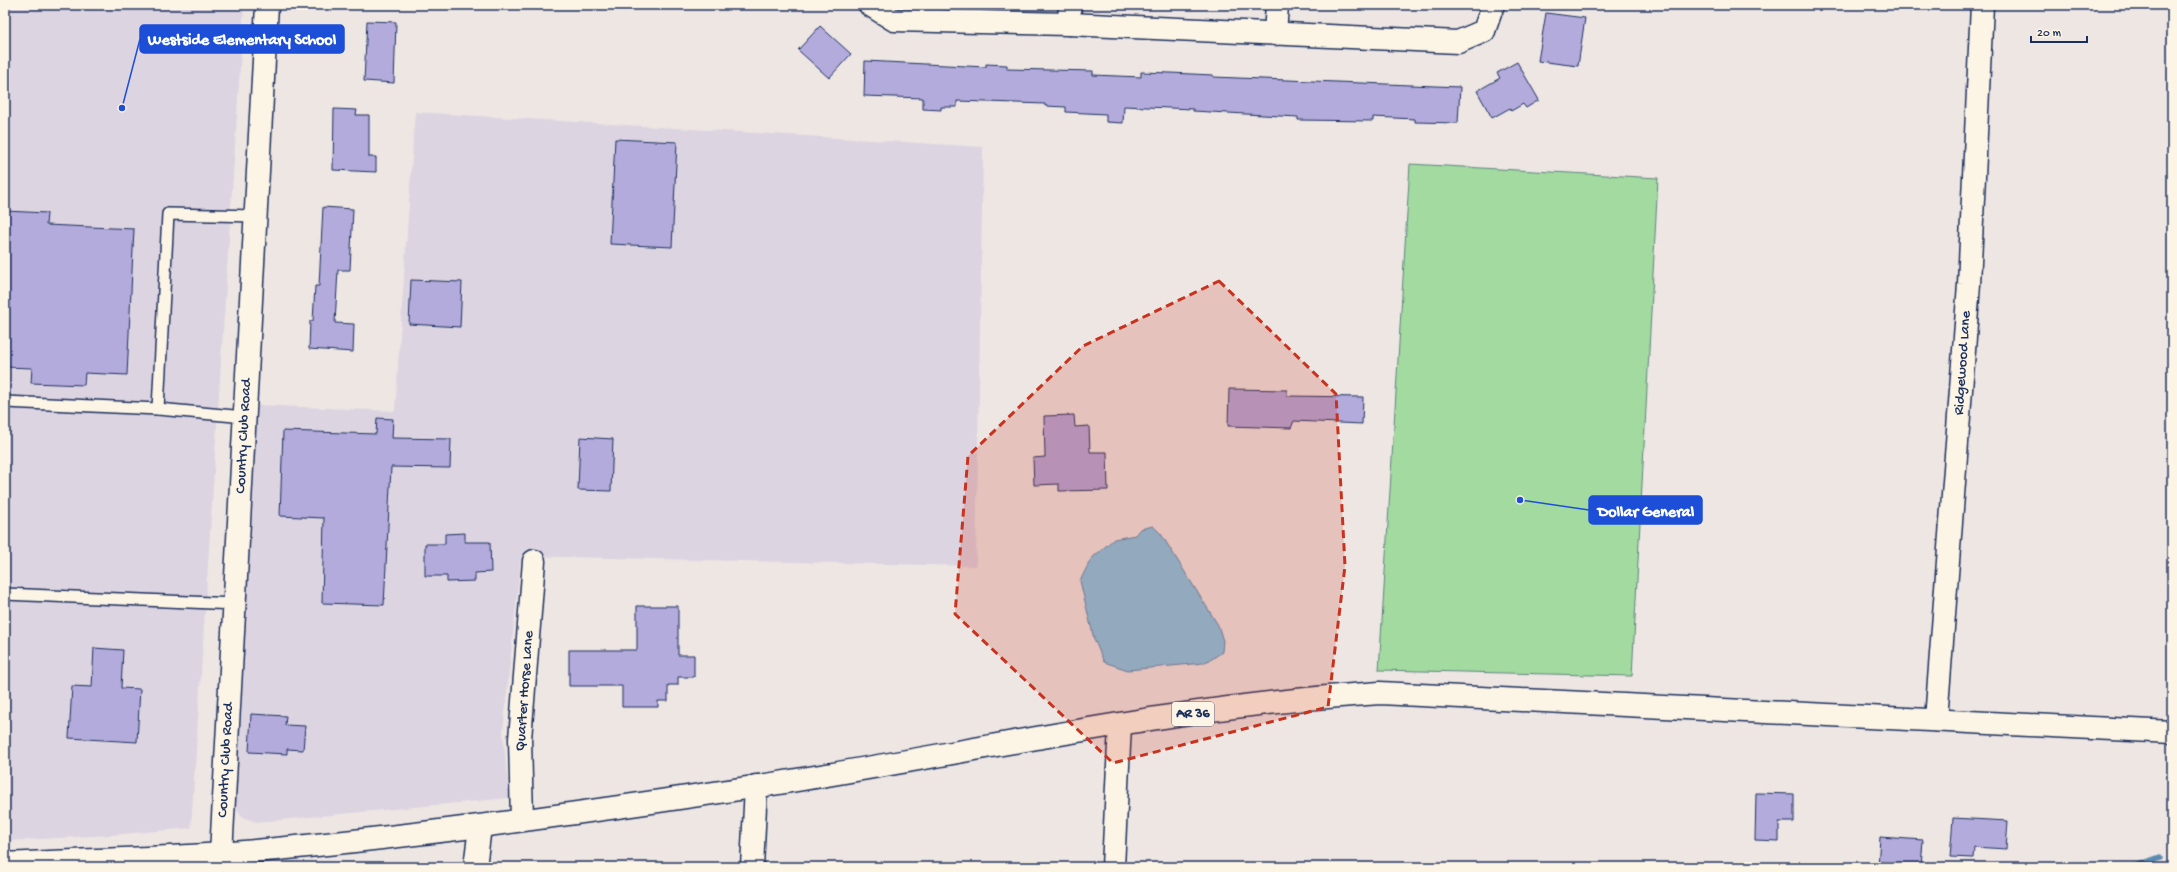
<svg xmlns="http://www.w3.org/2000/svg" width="2177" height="872" font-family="'Gochi Hand',sans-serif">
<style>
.built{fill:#dcd4e1}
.green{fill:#a2da9f;stroke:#5e847e}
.water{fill:#85c7e6;stroke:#5b8ab0}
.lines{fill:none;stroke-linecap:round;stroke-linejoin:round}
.stream{stroke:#5b8ab0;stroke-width:5.5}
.building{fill:#b3abdc;stroke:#1b2f5e}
.lane-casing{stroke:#1b2f5e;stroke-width:14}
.street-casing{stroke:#1b2f5e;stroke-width:25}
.secondary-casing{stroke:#1b2f5e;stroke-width:25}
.primary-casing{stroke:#1b2f5e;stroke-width:25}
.lane{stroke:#fcf5e5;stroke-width:11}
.street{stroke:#fcf5e5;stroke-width:22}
.secondary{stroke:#fcf5e5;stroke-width:22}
.primary{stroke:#fcf5e5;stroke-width:22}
.marked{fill:#c8321e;fill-opacity:0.2;stroke:#c8321e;stroke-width:3;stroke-dasharray:8 5;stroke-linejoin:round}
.labels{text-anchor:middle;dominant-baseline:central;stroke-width:4;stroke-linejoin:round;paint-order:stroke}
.shield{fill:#fcf5e5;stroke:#5e6a86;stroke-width:1}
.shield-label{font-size:14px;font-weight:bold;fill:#1b2f5e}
.street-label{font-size:15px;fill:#1b2f5e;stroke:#fcf5e5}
.leader{fill:none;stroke:#1d4ed8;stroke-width:1.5}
.callout-dot{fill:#1d4ed8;stroke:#fcf5e5;stroke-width:1.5}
.callout{fill:#1d4ed8;stroke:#1d4ed8;stroke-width:1.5}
.callout-label{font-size:16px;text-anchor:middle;font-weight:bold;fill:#fff}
</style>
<rect width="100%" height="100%" fill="#ede6e3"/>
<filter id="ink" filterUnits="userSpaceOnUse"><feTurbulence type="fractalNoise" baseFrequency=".025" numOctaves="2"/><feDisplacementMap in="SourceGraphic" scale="8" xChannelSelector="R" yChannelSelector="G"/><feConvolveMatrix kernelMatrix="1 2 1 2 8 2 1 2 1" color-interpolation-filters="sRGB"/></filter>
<g filter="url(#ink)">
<g class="built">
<polygon points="5,5 244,5 191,828 111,835 5,841"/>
<polygon points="415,112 983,147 976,566 521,556 503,731 509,798 257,822 242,817 236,809 234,798 254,405 395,411"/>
</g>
<polygon class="green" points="1410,164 1658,178 1632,676 1379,670"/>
<polygon class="water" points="1153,526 1161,534 1218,625 1223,641 1222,652 1212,659 1203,663 1128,670 1104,662 1094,639 1080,581 1091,559 1114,539 1135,535 1140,529"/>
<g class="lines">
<polyline class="stream" points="2133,867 2160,857"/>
</g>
<g class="building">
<polygon points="1546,13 1585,18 1578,66 1538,61"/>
<polygon points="367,21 396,22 394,83 364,81"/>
<polygon points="820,26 851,54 829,78 798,50"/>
<polygon points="865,61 986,67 986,64 1007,65 1007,69 1093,71 1093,75 1141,77 1141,72 1170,73 1213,75 1213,77 1460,87 1458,123 1415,122 1415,119 1373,117 1373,121 1298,120 1298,117 1193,111 1193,109 1124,106 1123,123 1106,122 1106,114 1066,112 1066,107 1045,106 1045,104 957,101 957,107 941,107 941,110 923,109 923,98 864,96"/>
<polygon points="1517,62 1539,100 1526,108 1523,104 1511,111 1510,108 1492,118 1477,91 1500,78 1497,73"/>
<polygon points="334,109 357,110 356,115 369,115 369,157 376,157 376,172 333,170"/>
<polygon points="615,139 677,142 672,247 610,244"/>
<polygon points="323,207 353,209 350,270 338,270 335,323 354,324 353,352 309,349 310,321 313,321 315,286 319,286"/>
<polygon points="5,211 47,213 46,225 134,229 127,375 85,373 84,385 31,383 32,368 5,367"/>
<polygon points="411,280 462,282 460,327 409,324"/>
<polygon points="1229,389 1287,390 1287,396 1363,397 1362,424 1294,421 1291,428 1228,426"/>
<polygon points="1074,415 1075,427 1089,426 1090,452 1107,452 1108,490 1059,491 1059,484 1034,485 1033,458 1045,457 1044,416"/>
<polygon points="377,418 393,419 392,438 451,439 450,468 391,467 384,605 322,603 324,518 280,516 283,431 376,434"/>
<polygon points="580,437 613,439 611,491 578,490"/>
<polygon points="465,533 465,542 490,542 491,572 475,573 475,581 447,582 447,576 425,576 425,544 445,544 445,534"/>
<polygon points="637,606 678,606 678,655 694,655 694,677 678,677 678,685 668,685 668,701 658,701 658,707 622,707 622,686 569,686 569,650 637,650"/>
<polygon points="94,648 123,650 121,688 140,689 137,742 69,738 72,686 92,687"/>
<polygon points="251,714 286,716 285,725 305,726 303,750 287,749 287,754 249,752"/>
<polygon points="1756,793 1794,794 1794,822 1779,822 1779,841 1755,840"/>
<polygon points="1953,818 2008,821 2006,849 1974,847 1973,858 1950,857"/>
<polygon points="1880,837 1923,840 1921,867 1878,867"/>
</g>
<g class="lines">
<defs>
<g id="lane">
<polyline points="5,402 158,409"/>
<polyline points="245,417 158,409 168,214 256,216"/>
<polyline points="5,594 235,604"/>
</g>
<g id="street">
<polyline points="870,5 894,20 1069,24 1458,42 1484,31 1493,5"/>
<polyline points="1069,24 1070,5"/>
<polyline points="1275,34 1277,5"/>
<polyline points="1936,720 1969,284 1982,5"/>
<polyline points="522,820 520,739 534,561"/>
<polyline points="475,867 480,827"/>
<polyline points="752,867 756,786"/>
<polyline points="1113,867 1120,725"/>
</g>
<polyline id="secondary" points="221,854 267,5"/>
<path id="primary" d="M5 864C77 860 149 859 221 854 399 839 576 814 753 787 962 755 1169 706 1380 693L2172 732"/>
</defs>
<use href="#lane" class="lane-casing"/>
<use href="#street" class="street-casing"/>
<use href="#secondary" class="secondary-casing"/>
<use href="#primary" class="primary-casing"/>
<use href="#lane" class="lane"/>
<use href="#street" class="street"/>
<use href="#secondary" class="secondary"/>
<use href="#primary" class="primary"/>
</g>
</g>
<path class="marked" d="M1219 281 1336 394 1345 566 1328 707 1113 763 955 614 968 456 1083 346Z"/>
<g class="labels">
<rect class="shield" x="1172" y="702" width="42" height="24" rx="3"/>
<g class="shield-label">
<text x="1193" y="714">AR 36</text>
</g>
<g class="street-label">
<text transform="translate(1963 363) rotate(-86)">Ridgewood Lane</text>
<text transform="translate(244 436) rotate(-87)">Country Club Road</text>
<text transform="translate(525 691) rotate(-86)">Quarter Horse Lane</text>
<text transform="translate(226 760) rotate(-87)">Country Club Road</text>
</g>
</g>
<path class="leader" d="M122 108L140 39M1520 500L1589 510"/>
<g class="callout-dot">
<circle cx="122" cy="108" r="4"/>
<circle cx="1520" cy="500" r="4"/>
</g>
<g class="callout">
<rect x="140" y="25" width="204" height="28" rx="4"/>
<rect x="1589" y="496" width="113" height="28" rx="4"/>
</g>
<g class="callout-label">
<text x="242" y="44">Westside Elementary School</text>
<text x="1646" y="516">Dollar General</text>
</g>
<rect width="2177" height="872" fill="none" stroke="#fcf5e5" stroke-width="20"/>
<rect x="10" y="10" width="2157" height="852" fill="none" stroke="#1b2f5e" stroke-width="1.5" filter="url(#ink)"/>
<path d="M2031 36v6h56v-6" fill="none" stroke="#1b2f5e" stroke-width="2"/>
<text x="2037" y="36" font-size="12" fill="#1b2f5e" stroke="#fcf5e5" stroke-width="3" paint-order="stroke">20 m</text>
</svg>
